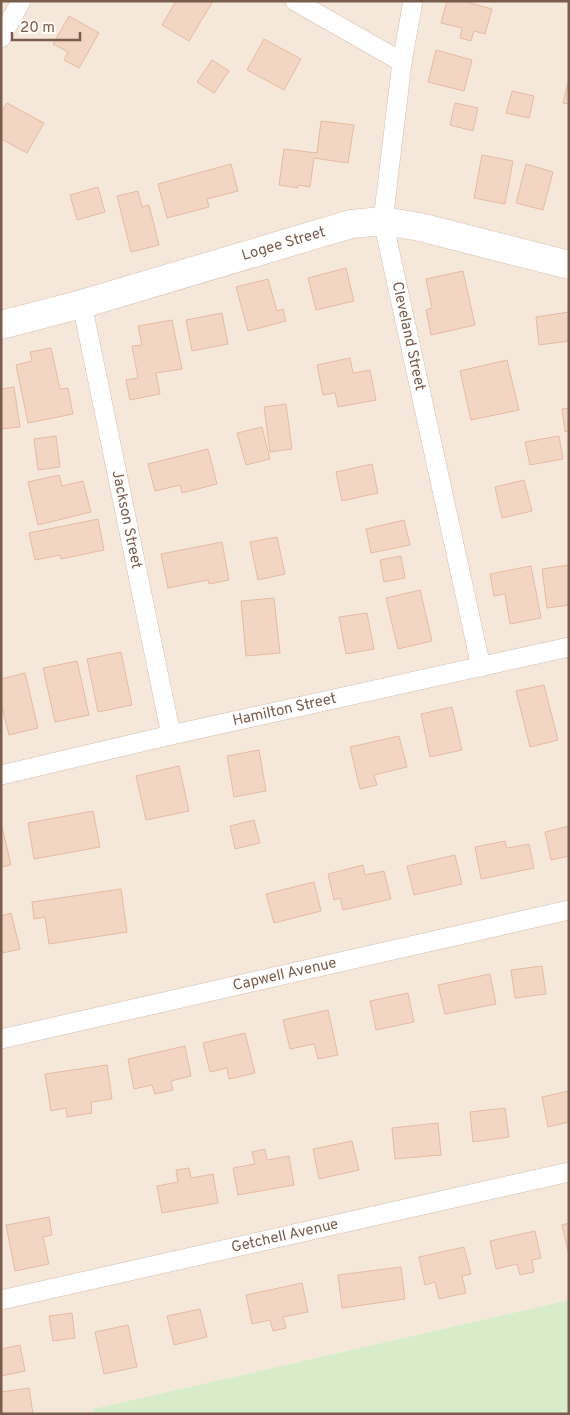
<svg xmlns="http://www.w3.org/2000/svg" width="570" height="1415" font-family="Overpass,sans-serif">
<style>
.residential{fill:#f5e8da}
.green{fill:#d8ecc9}
.building{fill:#f3d5c3;stroke:#e6bba3}
.lines{fill:none;stroke-linecap:round;stroke-linejoin:round}
.street-casing{stroke:#d1beb0;stroke-width:20}
.secondary-casing{stroke:#d6c0b0;stroke-width:29}
.street{stroke:#fff;stroke-width:19}
.secondary{stroke:#fff;stroke-width:28}
.labels{text-anchor:middle;dominant-baseline:central;stroke-width:4.5;stroke-linejoin:round;paint-order:stroke}
.street-label{font-size:15px;fill:#7a5c4d;stroke:#fffaf3}
</style>
<rect width="100%" height="100%" fill="#fdf6ec"/>
<polygon class="residential" points="1,1 569,1 569,1300 94,1409 94,1414 1,1414"/>
<polygon class="green" points="569,1300 569,1414 94,1414 93,1409"/>
<g class="building">
<polygon points="176,1 213,1 189,41 162,25"/>
<polygon points="447,1 463,1 492,9 485,34 474,31 471,41 460,38 462,28 441,23"/>
<polygon points="69,16 99,33 79,68 64,60 68,52 53,44"/>
<polygon points="264,39 301,59 284,90 247,70"/>
<polygon points="436,50 472,60 464,91 428,82"/>
<polygon points="212,60 229,71 214,93 197,82"/>
<polygon points="569,79 569,104 563,103"/>
<polygon points="512,91 534,96 529,118 506,113"/>
<polygon points="7,103 44,123 27,153 1,139 1,113"/>
<polygon points="455,103 478,108 473,131 450,125"/>
<polygon points="321,121 354,125 348,163 314,158 310,187 298,185 298,188 279,185 284,149 317,153"/>
<polygon points="482,155 513,161 505,204 474,198"/>
<polygon points="231,164 238,191 207,199 209,207 167,218 158,184"/>
<polygon points="526,164 553,172 543,210 516,203"/>
<polygon points="98,187 105,212 77,220 70,195"/>
<polygon points="138,191 142,207 149,205 159,245 131,252 117,196"/>
<polygon points="346,268 354,301 316,310 308,278"/>
<polygon points="463,271 475,325 431,335 426,310 432,308 426,279"/>
<polygon points="268,279 277,311 283,309 286,321 248,331 236,287"/>
<polygon points="569,312 569,341 539,345 536,317"/>
<polygon points="222,313 228,344 192,351 186,320"/>
<polygon points="172,320 182,369 156,373 160,394 130,400 126,380 138,378 132,346 142,345 138,326"/>
<polygon points="51,348 60,389 68,388 73,414 28,423 16,365 32,361 30,352"/>
<polygon points="350,358 353,373 370,370 376,400 338,407 335,393 323,395 317,365"/>
<polygon points="507,360 519,410 471,420 460,371"/>
<polygon points="14,387 20,427 1,429 1,389"/>
<polygon points="286,404 292,449 270,452 264,407"/>
<polygon points="569,408 569,431 565,432 562,409"/>
<polygon points="262,427 270,459 246,465 237,433"/>
<polygon points="56,436 60,467 38,470 34,439"/>
<polygon points="559,436 563,459 530,465 525,442"/>
<polygon points="208,449 217,484 182,493 180,485 155,491 148,464"/>
<polygon points="372,464 378,493 342,501 336,472"/>
<polygon points="59,475 62,486 83,481 91,512 38,525 28,482"/>
<polygon points="524,480 532,511 502,518 495,487"/>
<polygon points="98,519 104,550 61,559 60,555 35,560 29,533"/>
<polygon points="404,520 410,545 371,553 366,529"/>
<polygon points="277,537 285,574 258,580 250,542"/>
<polygon points="222,542 229,580 209,584 208,580 168,588 161,554"/>
<polygon points="401,556 405,578 384,582 380,560"/>
<polygon points="569,565 569,605 547,608 542,569"/>
<polygon points="531,566 541,618 510,624 505,594 494,596 490,574"/>
<polygon points="420,590 432,641 398,649 386,598"/>
<polygon points="274,598 280,653 246,656 241,601"/>
<polygon points="367,613 374,649 346,654 339,617"/>
<polygon points="121,652 132,705 98,712 87,659"/>
<polygon points="77,661 89,715 55,722 43,668"/>
<polygon points="25,673 38,728 9,735 1,703 1,679"/>
<polygon points="544,685 558,740 530,747 516,691"/>
<polygon points="452,707 462,750 430,757 421,714"/>
<polygon points="399,736 407,767 374,775 377,785 360,789 350,747"/>
<polygon points="259,750 266,791 234,797 227,756"/>
<polygon points="179,766 189,811 146,820 136,776"/>
<polygon points="93,811 100,847 34,859 28,823"/>
<polygon points="254,820 260,843 235,849 230,826"/>
<polygon points="569,826 569,856 551,860 545,832"/>
<polygon points="2,827 11,865 1,867 1,828"/>
<polygon points="505,841 507,848 529,844 534,868 481,879 475,847"/>
<polygon points="455,855 462,884 414,895 407,866"/>
<polygon points="363,865 365,875 384,871 391,899 343,910 340,898 334,900 328,874"/>
<polygon points="314,882 321,911 274,923 266,894"/>
<polygon points="121,889 127,932 49,944 45,917 34,919 32,902"/>
<polygon points="11,913 20,949 3,953 1,947 1,916"/>
<polygon points="542,966 546,994 515,998 511,970"/>
<polygon points="490,974 496,1004 445,1014 438,985"/>
<polygon points="408,993 414,1022 376,1030 370,1001"/>
<polygon points="328,1010 338,1055 318,1059 314,1044 290,1049 283,1020"/>
<polygon points="245,1033 255,1073 229,1079 227,1068 210,1072 203,1043"/>
<polygon points="185,1046 191,1076 171,1081 173,1090 155,1094 152,1085 134,1089 128,1059"/>
<polygon points="107,1065 112,1099 91,1102 92,1113 67,1117 66,1108 51,1111 45,1074"/>
<polygon points="569,1091 569,1122 548,1127 542,1097"/>
<polygon points="505,1108 509,1137 473,1142 470,1112"/>
<polygon points="438,1123 441,1155 395,1159 392,1128"/>
<polygon points="352,1141 359,1170 319,1179 313,1149"/>
<polygon points="265,1149 267,1160 289,1156 294,1185 238,1195 233,1168 255,1164 252,1152"/>
<polygon points="189,1168 191,1178 213,1174 218,1203 162,1213 157,1186 178,1182 176,1170"/>
<polygon points="49,1217 52,1235 43,1237 49,1264 15,1271 6,1225"/>
<polygon points="569,1223 569,1255 562,1225"/>
<polygon points="535,1231 541,1258 532,1260 534,1272 520,1275 517,1264 496,1269 490,1241"/>
<polygon points="464,1247 471,1274 462,1276 466,1293 439,1299 435,1282 425,1285 419,1257"/>
<polygon points="401,1267 405,1299 342,1308 338,1275"/>
<polygon points="302,1283 308,1312 283,1317 286,1328 273,1331 270,1320 252,1324 246,1295"/>
<polygon points="200,1309 207,1337 174,1345 167,1316"/>
<polygon points="72,1313 75,1338 53,1341 49,1316"/>
<polygon points="128,1325 137,1367 104,1374 95,1332"/>
<polygon points="20,1345 25,1371 1,1376 1,1349"/>
<polygon points="29,1388 33,1414 1,1414 1,1392"/>
</g>
<g class="lines">
<defs>
<g id="street">
<polyline points="295,1 402,62"/>
<path id="s1" d="M413 1 402 62 383 221 481 667"/>
<polyline points="1,38 21,1"/>
<path id="s2" d="M82 304 171 735"/>
<path id="s3" d="M1 775 171 735 569 647"/>
<path id="s4" d="M1 1039 569 910"/>
<path id="s5" d="M1 1300 569 1172"/>
</g>
<g id="secondary">
<path id="s6" d="M1 325 82 304 351 224 383 221 420 227 569 265"/>
</g>
</defs>
<use href="#street" class="street-casing"/>
<use href="#secondary" class="secondary-casing"/>
<use href="#street" class="street"/>
<use href="#secondary" class="secondary"/>
</g>
<g class="labels">
<g class="street-label">
<text stroke="none"><textPath href="#s6" startOffset="294">Logee Street</textPath></text>
<text stroke="none"><textPath href="#s1" startOffset="340">Cleveland Street</textPath></text>
<text stroke="none"><textPath href="#s2" startOffset="220">Jackson Street</textPath></text>
<text stroke="none"><textPath href="#s3" startOffset="291">Hamilton Street</textPath></text>
<text stroke="none"><textPath href="#s4" startOffset="291">Capwell Avenue</textPath></text>
<text stroke="none"><textPath href="#s5" startOffset="291">Getchell Avenue</textPath></text>
</g>
</g>
<rect width="570" height="1415" fill="none" stroke="#7a5c4d" stroke-width="5"/>
<path d="M12 32v8h68v-8" fill="none" stroke="#7a5c4d" stroke-width="2.5"/>
<text x="20" y="32" font-size="15" fill="#7a5c4d" stroke="#fffaf3" stroke-width="4" paint-order="stroke">20 m</text>
</svg>
